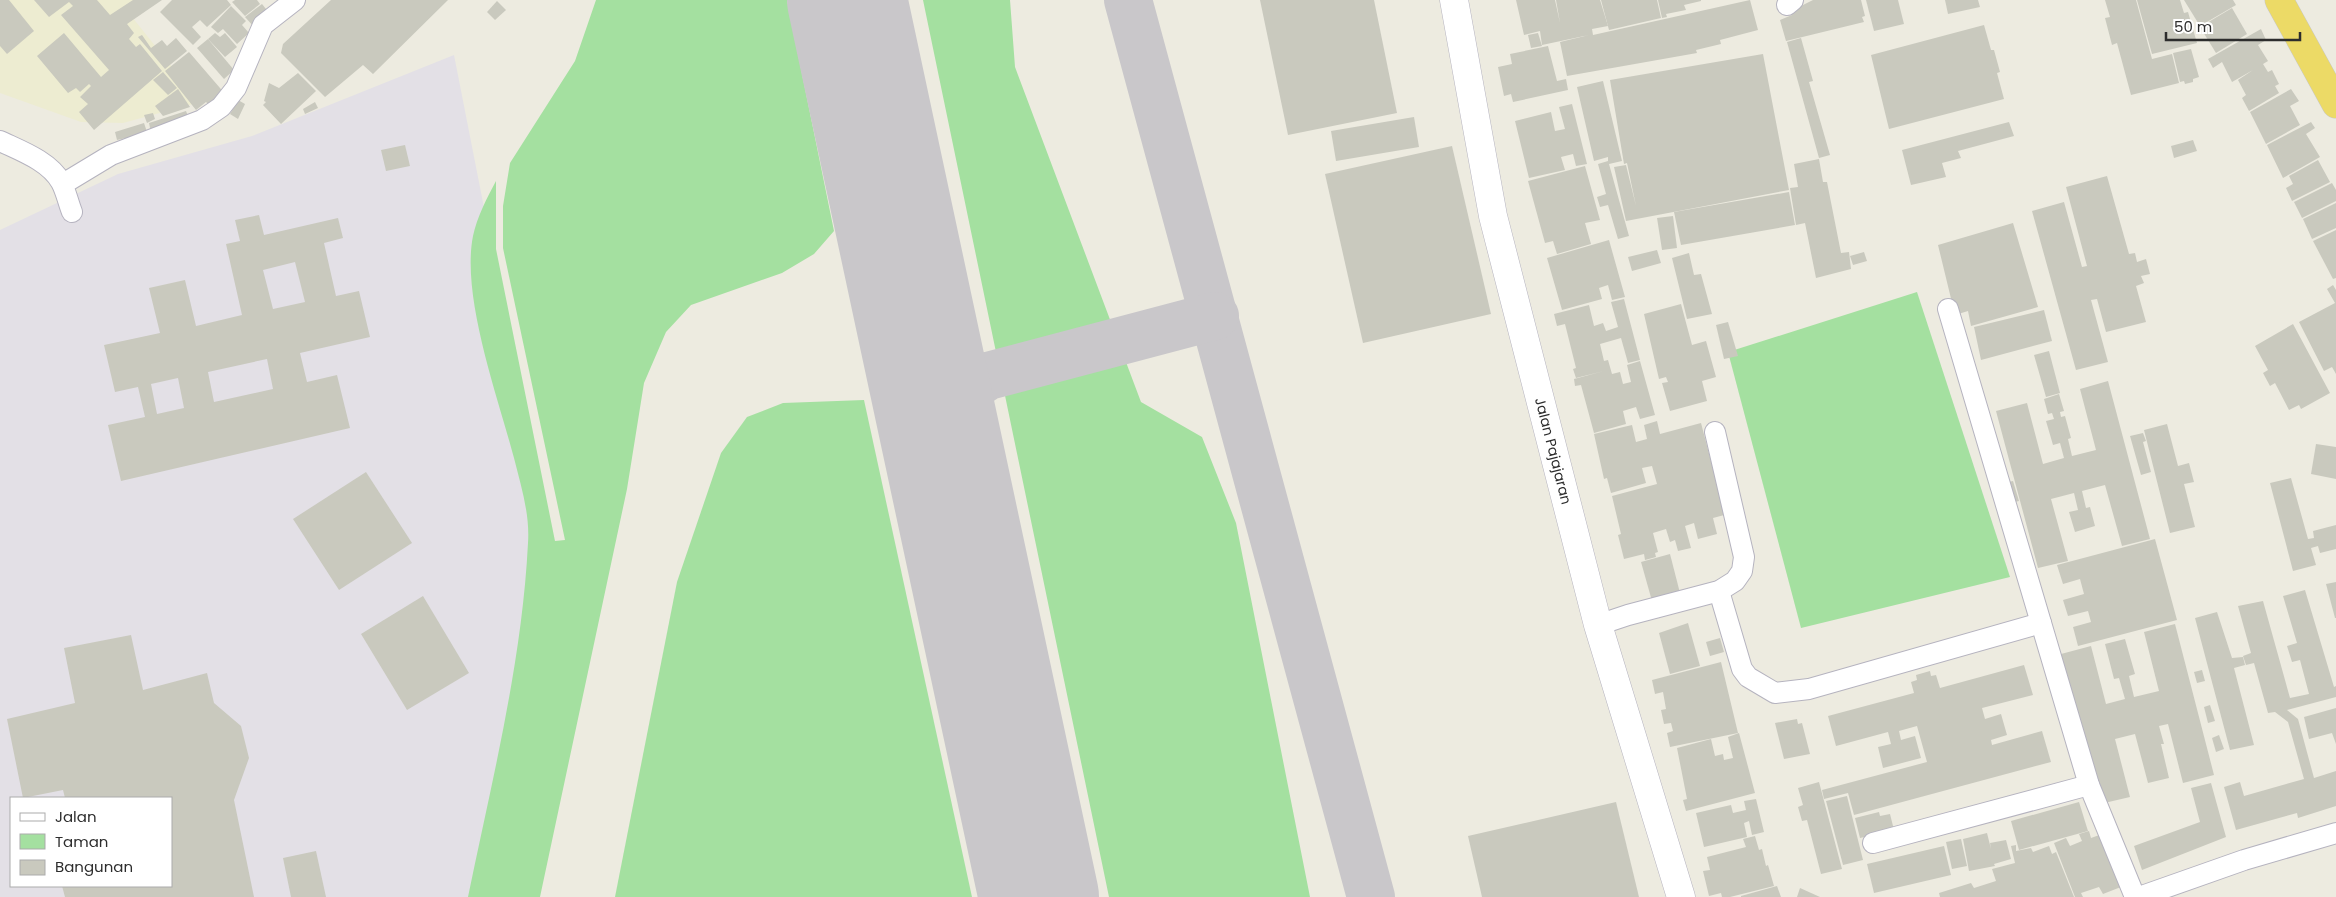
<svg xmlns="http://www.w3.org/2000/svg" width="2336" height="897" font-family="Poppins,sans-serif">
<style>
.industrial{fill:#e3e0e6;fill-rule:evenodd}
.education{fill:#edecd1}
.green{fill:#a4e0a0}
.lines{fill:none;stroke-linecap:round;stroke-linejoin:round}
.taxiway{stroke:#c9c7ca;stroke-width:48}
.runway{stroke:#c9c7ca;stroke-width:120}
.building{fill:#c9c9be;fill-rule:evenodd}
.minor-casing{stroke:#b5b3bf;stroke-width:22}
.secondary-casing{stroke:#b5b3bf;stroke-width:29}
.trunk-casing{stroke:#c8c8c8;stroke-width:29}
.minor{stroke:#fff;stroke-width:20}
.secondary{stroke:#fff;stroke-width:28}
.trunk{stroke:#ecda66;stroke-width:28}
.labels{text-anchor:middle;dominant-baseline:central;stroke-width:4.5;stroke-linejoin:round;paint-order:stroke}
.street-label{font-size:14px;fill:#2d2d2d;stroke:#fff}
</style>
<rect width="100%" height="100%" fill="#edebe0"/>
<path class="industrial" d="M454 55 545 518 483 897H0V230L118 174 252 136ZM11 798H171V886H11Z"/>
<polygon class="education" points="0,0 152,0 132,17 200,102 123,123 81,122 0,93"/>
<g class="green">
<path d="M596 0H787L834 231 814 254 782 273 691 305 666 332 644 383 627 489 540 897H468C492 780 522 663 528 543 530 514 521 486 514 458 498 397 461 297 473 236 477 217 487 198 496 181V249L555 541 565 540 503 248V206L510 163 575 61Z"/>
<polygon points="923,0 1010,0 1015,67 1141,402 1202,437 1236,523 1310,897 1109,897"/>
<polygon points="1917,292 2010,577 1801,628 1728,352"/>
<polygon points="864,400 972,897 615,897 677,582 721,453 747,417 783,403"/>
</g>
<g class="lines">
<g class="taxiway">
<polyline points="1128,0 1371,897"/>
<path d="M919 336C926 347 941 379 954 382 965 384 978 379 988 376"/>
<path d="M944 451C952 412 952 398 988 376L1215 316"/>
</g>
<polyline class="runway" points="847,0 1039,897"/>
</g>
<g class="building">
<polygon points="0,0 9,0 34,31 7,54 0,46"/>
<polygon points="34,0 97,0 110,15 133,0 162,0 127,24 134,33 129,39 136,47 140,44 162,71 94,130 79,112 88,104 80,97 91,86 89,84 80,92 76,88 68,93 37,56 64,33 101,77 109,70 61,15 73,6 69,2 49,17"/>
<polygon points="172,0 227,0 231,5 207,27 200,20 192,27 201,37 193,45 160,12"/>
<polygon points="235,0 257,0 260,4 245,16 232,2"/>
<polygon points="331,0 448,0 373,74 363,65 325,97 281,53 283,44"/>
<polygon points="1260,0 1374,0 1397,113 1288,135"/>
<polygon points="1516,0 1555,0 1560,23 1556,0 1600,0 1608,26 1592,29 1593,35 1750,0 1758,30 1720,40 1721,44 1696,50 1697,53 1567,76 1560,42 1589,35 1542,45 1540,31 1524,35"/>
<polygon points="1601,0 1657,0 1661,18 1609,30"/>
<polygon points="1658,0 1701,0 1701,1 1684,5 1686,10 1666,14 1667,17 1662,18"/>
<polygon points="1813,0 1861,0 1865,16 1862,17 1864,22 1786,41 1780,20 1792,15 1791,11"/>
<polygon points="1866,0 1898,0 1904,24 1874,31"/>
<polygon points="1945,0 1978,0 1980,7 1948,14"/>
<polygon points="2105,0 2136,0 2152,59 2172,54 2179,83 2131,95 2117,43 2112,45 2105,18 2110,17"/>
<polygon points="2137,0 2180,0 2184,13 2188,12 2197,43 2152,54"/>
<polygon points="2184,0 2233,0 2236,5 2200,26"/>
<polygon points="497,1 506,10 495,20 487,12"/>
<polygon points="262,4 270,14 254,27 245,17"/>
<polygon points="231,6 246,21 242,25 249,33 237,44 223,29 218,33 211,27"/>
<polygon points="2232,8 2247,34 2216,53 2200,27"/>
<polygon points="1984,25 1991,50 1994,50 2000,72 1997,73 2004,99 1889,129 1871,55"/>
<polygon points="2261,29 2266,40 2258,45 2268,61 2263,64 2268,72 2272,70 2279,84 2275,86 2279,93 2249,111 2242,98 2246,95 2238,80 2253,70 2232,82 2222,62 2213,68 2208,59"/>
<polygon points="215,33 220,37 225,33 237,47 225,57 208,39"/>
<polygon points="1538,33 1542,46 1531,48 1528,35"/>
<polygon points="142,35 151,48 162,40 167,46 176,38 187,51 165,69 138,37"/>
<polygon points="1801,38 1813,81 1809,82 1830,155 1819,158 1787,42"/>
<polygon points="208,39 234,70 224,79 197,48"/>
<polygon points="1548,46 1557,81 1566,79 1568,90 1513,102 1511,94 1504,96 1498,67 1512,64 1510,54"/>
<polygon points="2191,49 2199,77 2193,79 2193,82 2185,84 2184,81 2180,82 2173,53"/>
<polygon points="189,52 226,95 211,107 206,102 196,110 165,71"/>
<polygon points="1763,54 1789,190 1626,221 1614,167 1626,165 1636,206 1627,163 1624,164 1610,80"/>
<polygon points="163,72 177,88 168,95 153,80"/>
<polygon points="298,73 316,91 281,124 263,105 266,102 264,101 269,83 279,88"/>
<polygon points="1603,81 1622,161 1609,164 1629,236 1618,239 1608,205 1600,207 1597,197 1606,194 1598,164 1608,161 1608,157 1594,161 1577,87"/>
<polygon points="178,89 190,107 163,116 155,106"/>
<polygon points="2291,89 2299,101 2290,106 2300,125 2266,144 2250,112"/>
<polygon points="238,100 245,104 238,119 230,114"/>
<polygon points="315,102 318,108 305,114 303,109"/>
<polygon points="1572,104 1587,164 1576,166 1573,154 1561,157 1565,170 1529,178 1515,121 1551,112 1555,131 1565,129 1559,107"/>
<polygon points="186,111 190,121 151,133 149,123"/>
<polygon points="153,113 155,119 147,123 144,115"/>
<polygon points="1414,117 1419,147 1336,161 1331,131"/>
<polygon points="2009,122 2014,136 1958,151 1961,158 1942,163 1946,177 1911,185 1902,150"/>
<polygon points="2311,122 2315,128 2306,134 2320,157 2283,178 2267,145"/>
<polygon points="144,123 148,135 127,141 126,138 117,140 115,132"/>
<polygon points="2193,140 2197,151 2174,158 2171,146"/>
<polygon points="405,145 410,166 386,171 381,150"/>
<polygon points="1452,146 1491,314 1363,343 1325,174"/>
<polygon points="1819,159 1823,182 1827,182 1841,253 1849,252 1851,269 1816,278 1805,223 1796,225 1790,188 1798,187 1794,164"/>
<polygon points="2318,160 2330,182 2292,201 2286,188 2293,184 2289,176"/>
<polygon points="1585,166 1600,220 1585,223 1591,244 1557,254 1553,241 1545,243 1528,181"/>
<polygon points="2107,176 2129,254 2135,253 2137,262 2146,259 2150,274 2141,276 2144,283 2136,286 2146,322 2106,332 2097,299 2091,300 2108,362 2076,370 2032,211 2064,202 2082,267 2087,266 2066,187"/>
<polygon points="2332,183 2336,190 2336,201 2302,218 2294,202"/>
<polygon points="1789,192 1795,225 1681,245 1674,212"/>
<polygon points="2336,203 2336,228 2312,239 2303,219"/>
<path d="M259 215 264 235 338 218 343 238 324 243 336 296 359 291 370 337 300 353 307 382 337 375 350 428 121 481 108 425 145 417 138 387 115 392 104 345 160 333 149 288 185 280 196 326 242 315 226 244 240 241 235 220ZM295 262 305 302 273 309 263 270ZM267 359 273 389 214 402 208 372ZM178 378 184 408 157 414 151 384Z"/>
<polygon points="1673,216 1677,248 1662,250 1657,218"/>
<polygon points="2013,223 2038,307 1971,326 1968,311 1955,315 1938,245"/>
<polygon points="2336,230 2336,278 2333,279 2313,241"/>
<polygon points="1609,240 1625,297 1612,300 1608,285 1599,288 1602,299 1562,310 1547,258"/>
<polygon points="1657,250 1661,263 1632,271 1628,257"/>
<polygon points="1864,252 1867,261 1853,265 1850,256"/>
<polygon points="1689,253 1694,275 1701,274 1712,314 1687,319 1672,258"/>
<polygon points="2333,285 2336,290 2336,374 2332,367 2324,371 2299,322 2335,303 2327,289"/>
<polygon points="1624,299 1640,360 1628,363 1621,338 1600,344 1604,361 1608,360 1612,374 1620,372 1623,384 1631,382 1627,365 1640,361 1655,415 1640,419 1636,407 1623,411 1626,424 1594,433 1581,385 1575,386 1574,379 1604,371 1576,378 1573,369 1576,368 1565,324 1557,326 1554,314 1589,305 1594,326 1603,323 1606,331 1618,327 1611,302"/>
<polygon points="1681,304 1692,345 1706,341 1716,377 1702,381 1707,401 1670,411 1662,383 1668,382 1666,377 1659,379 1644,314"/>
<polygon points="2044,310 2052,341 1981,360 1974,327"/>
<polygon points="1728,322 1738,356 1724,359 1716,325"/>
<polygon points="2293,324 2330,393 2301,409 2299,405 2289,410 2275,383 2270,386 2263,373 2268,370 2255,346"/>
<polygon points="2049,351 2060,393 2046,397 2034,355"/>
<polygon points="2108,381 2150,539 2122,546 2105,485 2082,491 2086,508 2090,507 2095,526 2075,532 2069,512 2078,510 2074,493 2051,499 2068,561 2038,568 1996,411 2027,403 2043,464 2064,458 2060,443 2053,445 2046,421 2054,419 2052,413 2048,414 2044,399 2059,394 2064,411 2060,412 2061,417 2065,416 2071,438 2068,439 2072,456 2096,450 2080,389"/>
<polygon points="1657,421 1660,434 1701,423 1718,488 1728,514 1713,518 1717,534 1698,539 1694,523 1685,526 1691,548 1678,551 1675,540 1670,542 1666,529 1653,533 1658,552 1655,553 1656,557 1645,560 1644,554 1624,559 1618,535 1621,534 1612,496 1657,484 1652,466 1642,468 1646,483 1611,493 1607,478 1604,479 1594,434 1632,425 1636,442 1647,439 1644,425"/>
<polygon points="2167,424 2178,466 2189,463 2194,482 2184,484 2195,527 2170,533 2144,430"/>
<polygon points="2143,433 2146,441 2143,442 2151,472 2141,475 2130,436"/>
<polygon points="2316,444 2336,447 2336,479 2311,474"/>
<polygon points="366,472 412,543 339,590 293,519"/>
<polygon points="2291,478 2308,539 2314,538 2313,531 2336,525 2336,549 2320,553 2318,546 2311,548 2316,565 2293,571 2270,483"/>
<polygon points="2013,481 2019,501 2006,504 2000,484"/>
<polygon points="2155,539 2177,620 2078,646 2073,627 2091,622 2088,611 2068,616 2063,600 2084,594 2080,579 2063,584 2057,565"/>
<polygon points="1670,554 1680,593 1652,601 1641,562"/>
<polygon points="2336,582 2336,618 2335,618 2326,584"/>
<polygon points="2305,590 2334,687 2336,686 2336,697 2287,710 2298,719 2314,778 2336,771 2336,806 2298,818 2297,813 2236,830 2224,787 2240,782 2244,796 2304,779 2288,722 2275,712 2268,713 2254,663 2246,665 2243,656 2251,653 2238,606 2263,601 2290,698 2309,694 2300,660 2292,662 2287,646 2297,643 2283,596"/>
<polygon points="423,596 469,673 407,710 361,634"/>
<polygon points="2217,612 2232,658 2243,657 2245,665 2234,668 2254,745 2230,750 2195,618"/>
<polygon points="1688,623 1700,666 1670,674 1659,633"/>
<polygon points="2175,624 2214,775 2183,783 2168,724 2159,726 2164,744 2161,744 2169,778 2148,783 2135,734 2115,739 2130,797 2100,804 2061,654 2091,646 2106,704 2125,699 2119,678 2114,679 2105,644 2125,639 2135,674 2129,676 2134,697 2159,691 2144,632"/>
<polygon points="131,635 143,690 207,673 214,703 241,726 249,758 234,800 254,897 65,897 62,886 171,886 171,798 65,798 63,790 23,798 7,719 75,703 64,648"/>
<polygon points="1720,638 1724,652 1710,656 1706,642"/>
<polygon points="1721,662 1738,733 1670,747 1667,733 1673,731 1671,723 1664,724 1661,710 1666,709 1663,692 1655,694 1652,680"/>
<polygon points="2024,665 2033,695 1982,708 1985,719 2001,714 2007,735 1991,740 1992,745 2042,731 2051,762 1854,815 1848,793 1824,799 1822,790 1927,762 1917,726 1899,731 1901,740 1915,736 1921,758 1883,768 1878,747 1891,744 1888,732 1836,746 1828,716 1914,693 1911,682 1917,680 1916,675 1930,671 1931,676 1936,675 1940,688"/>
<polygon points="2202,670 2205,681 2197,683 2194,672"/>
<polygon points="2210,705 2215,721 2208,723 2204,707"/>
<polygon points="2336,708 2336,744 2332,733 2309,739 2304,717"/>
<polygon points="1797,719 1798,724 1802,723 1810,754 1784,759 1775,723"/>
<polygon points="1739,733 1755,793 1686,811 1683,800 1687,799 1677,748 1711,739 1715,756 1723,754 1724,760 1733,758 1728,737"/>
<polygon points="2219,735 2224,749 2216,752 2212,738"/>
<polygon points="1819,782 1842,869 1821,874 1807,820 1802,821 1798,807 1803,805 1798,788"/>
<polygon points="2211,783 2226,837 2142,870 2134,846 2200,822 2191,788"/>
<polygon points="1847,796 1863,860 1843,865 1826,801"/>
<polygon points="1756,799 1764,832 1752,835 1749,821 1744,823 1747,837 1704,847 1696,813 1731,805 1733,813 1746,810 1744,801"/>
<polygon points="1616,802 1639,897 1482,897 1468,836"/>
<polygon points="2079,802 2088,831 2019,850 2011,821"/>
<polygon points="1879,812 1880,816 1890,814 1894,830 1860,838 1855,818"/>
<polygon points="2089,831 2091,838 2105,833 2126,885 2103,894 2099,887 2081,893 2083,897 2075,897 2054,843 2066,838 2070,846 2082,841 2079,834"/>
<polygon points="1987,833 1991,849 1990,843 2006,840 2011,859 1994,864 1995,866 1969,871 1963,839"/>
<polygon points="1755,836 1759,850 1762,849 1766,866 1768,865 1774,886 1730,897 1722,897 1721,893 1709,896 1703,871 1710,870 1707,857 1746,847 1743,839"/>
<polygon points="1961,839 1967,866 1952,869 1946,842"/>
<polygon points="2016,845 2016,851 2031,848 2033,852 2049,846 2052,854 2056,852 2074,897 1940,897 1939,893 1971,883 1974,888 1996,881 1992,869 2015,863 2011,846"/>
<polygon points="1944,846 1951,875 1874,893 1867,864"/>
<polygon points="316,851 326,897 291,897 283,858"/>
<polygon points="1777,886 1781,897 1741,897 1741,896"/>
<polygon points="1800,888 1820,897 1797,897"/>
</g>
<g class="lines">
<defs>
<g id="minor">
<polyline points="1787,5 1793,0"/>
<path d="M0 141C21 151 49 161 61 182 66 191 68 202 72 212"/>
<polyline points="63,184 111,155 202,120 221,107 236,88 263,25 295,0"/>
<polyline points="1948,309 2089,785 2135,897"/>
<polyline points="1719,591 1742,669 1748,677 1775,693 1809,689 2041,623"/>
<polyline points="1598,625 1628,615 1719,591 1735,581 1742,571 1744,557 1715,432"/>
<polyline points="1873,843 2089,785"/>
<polyline points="2139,897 2244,860 2336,833"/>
</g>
<g id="secondary">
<path id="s1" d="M1454 0 1493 216 1598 625 1681 897"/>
</g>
<polyline id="trunk" points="2279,0 2336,104"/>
</defs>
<use href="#minor" class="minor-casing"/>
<use href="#secondary" class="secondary-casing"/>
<use href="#trunk" class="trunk-casing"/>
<use href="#minor" class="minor"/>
<use href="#secondary" class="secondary"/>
<use href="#trunk" class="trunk"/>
</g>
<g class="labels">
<g class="street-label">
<text stroke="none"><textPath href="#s1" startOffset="462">Jalan Pajajaran</textPath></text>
</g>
</g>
<rect x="10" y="797" width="162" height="90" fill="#ffffff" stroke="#ababab"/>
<rect x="20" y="813" width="25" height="8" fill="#ffffff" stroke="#ababab"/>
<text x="55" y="822" font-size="15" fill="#2d2d2d">Jalan</text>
<rect x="20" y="834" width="25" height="15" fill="#a4e0a0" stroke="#ababab"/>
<text x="55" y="847" font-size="15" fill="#2d2d2d">Taman</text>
<rect x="20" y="860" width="25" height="15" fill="#c9c9be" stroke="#ababab"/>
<text x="55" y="872" font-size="15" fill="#2d2d2d">Bangunan</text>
<path d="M2166 32v8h134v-8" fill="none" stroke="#2d2d2d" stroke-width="2.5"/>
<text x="2174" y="32" font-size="15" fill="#2d2d2d" stroke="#ffffff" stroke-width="4" paint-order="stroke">50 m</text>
</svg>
